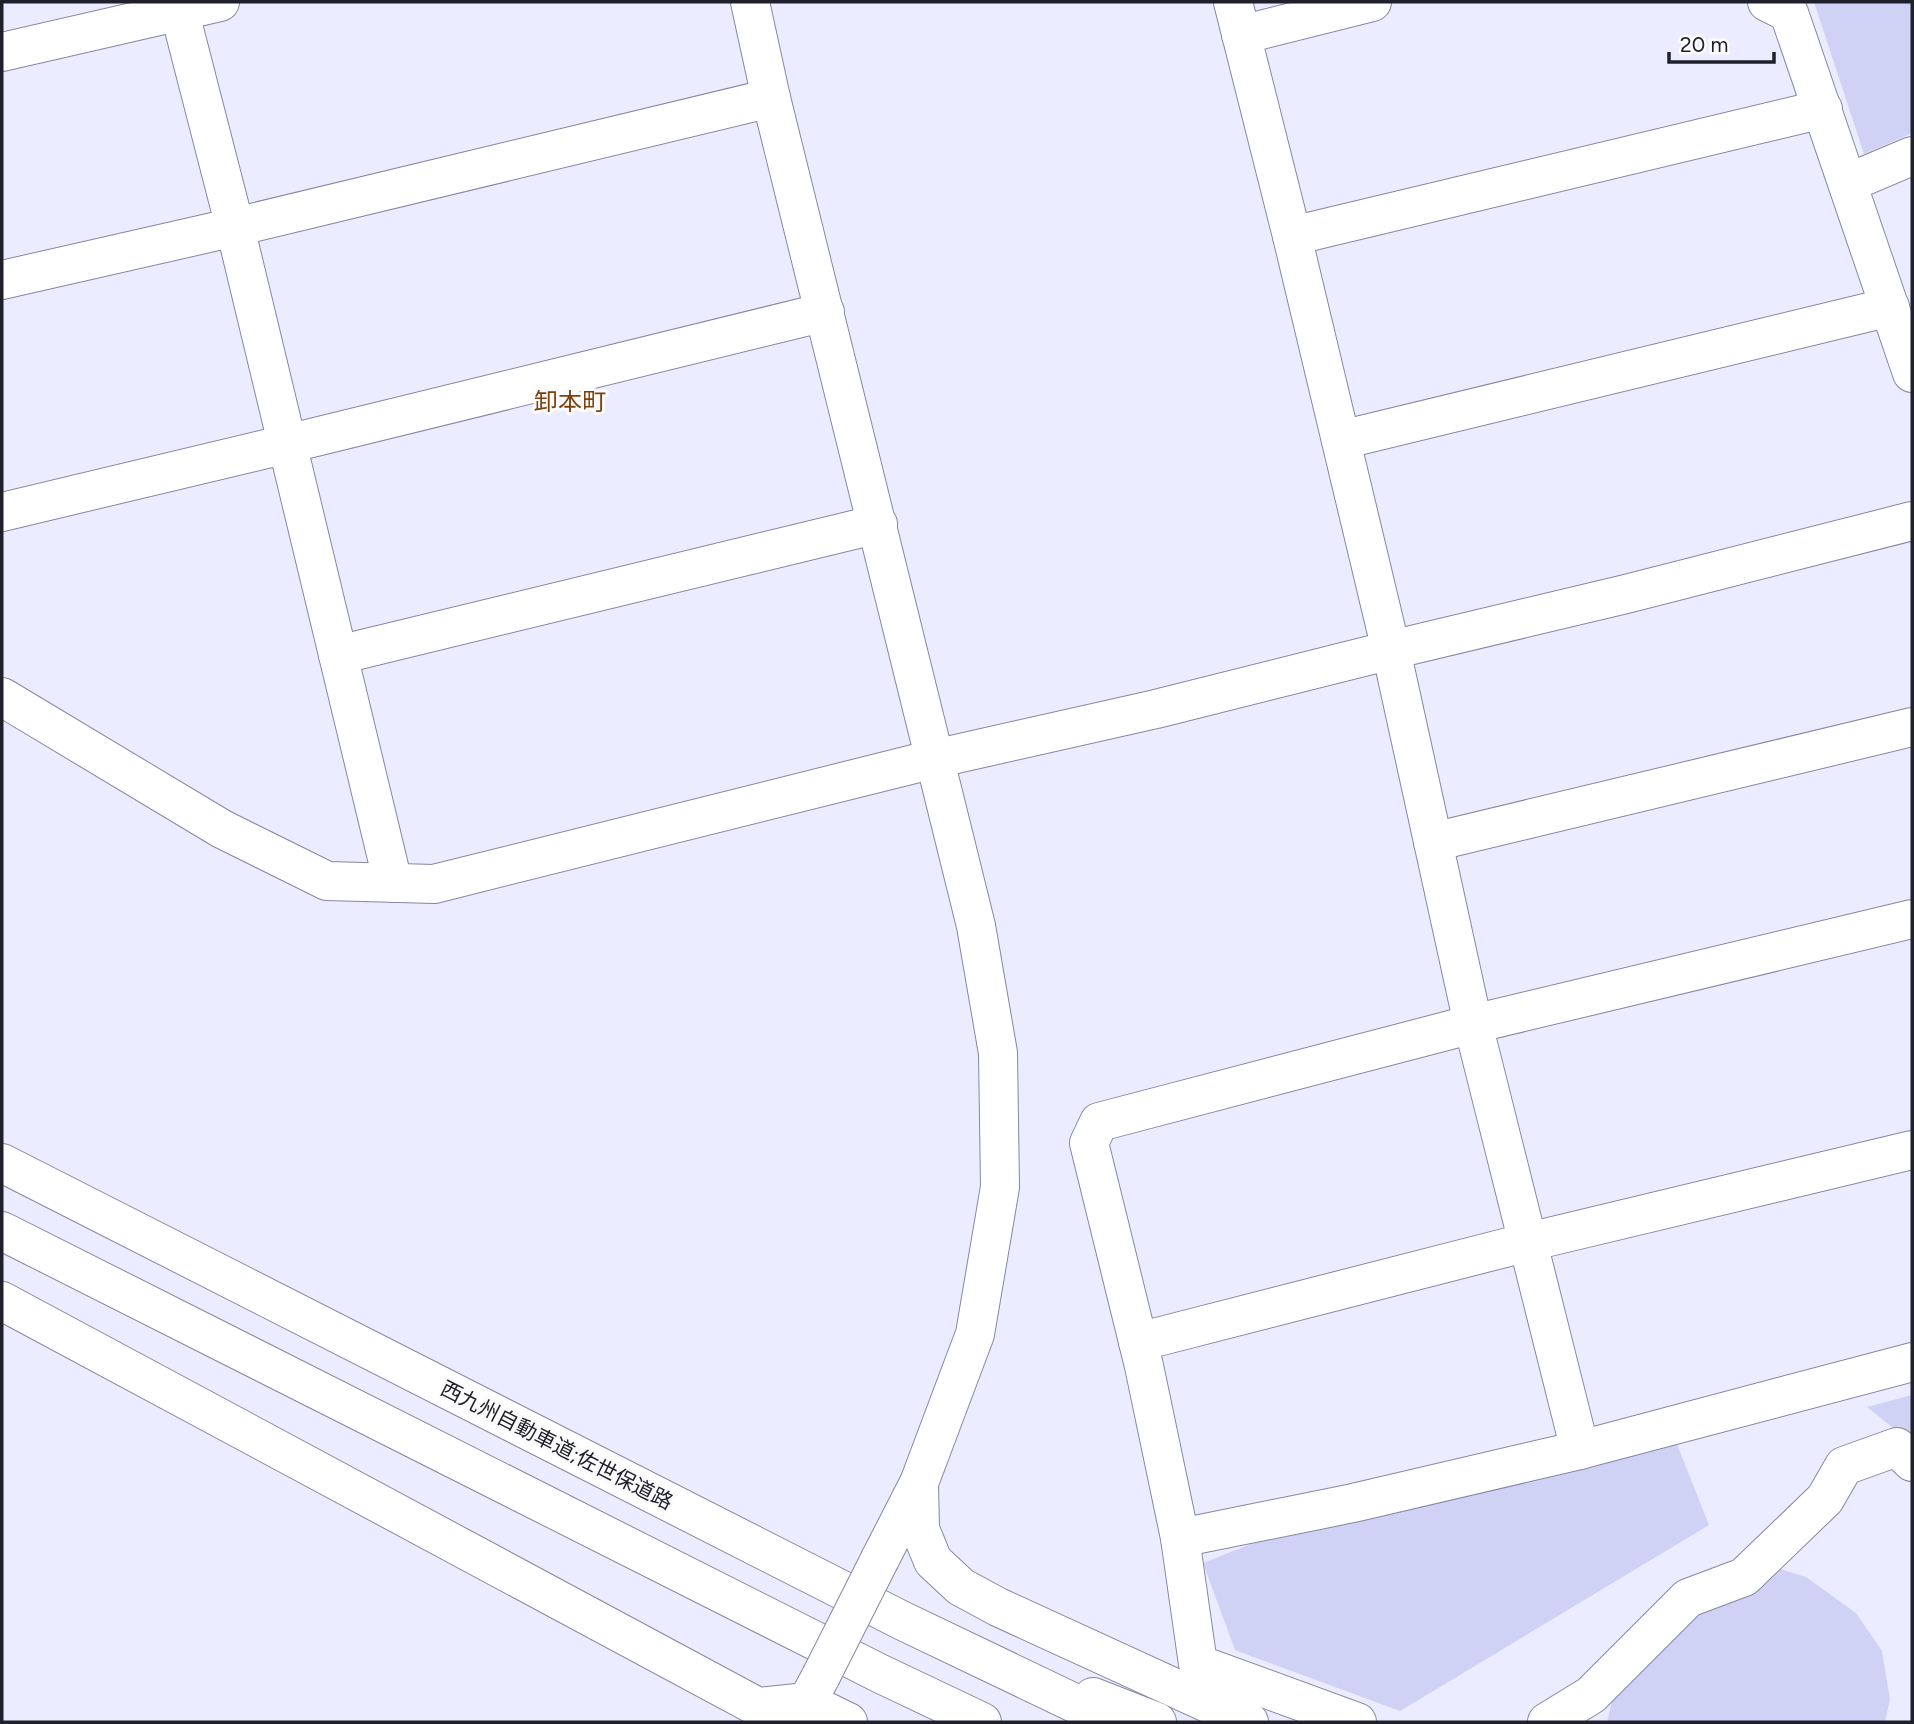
<svg xmlns="http://www.w3.org/2000/svg" width="1914" height="1724" font-family="Figtree,'Noto Sans JP',sans-serif">
<style>
.green{fill:#d0d2f5}
.lines{fill:none;stroke-linecap:round;stroke-linejoin:round}
.minor-casing{stroke:#8587a3;stroke-width:40}
.tertiary-casing{stroke:#8587a3;stroke-width:40}
.motorway-casing{stroke:#8587a3;stroke-width:40}
.minor{stroke:#fff;stroke-width:38}
.tertiary{stroke:#fff;stroke-width:38}
.motorway{stroke:#fff;stroke-width:38}
.tertiary-bridge-casing{stroke:#8587a3;stroke-width:40;stroke-linecap:butt}
.tertiary-bridge{stroke:#fff;stroke-width:38}
.labels{text-anchor:middle;dominant-baseline:central;stroke-width:6;stroke-linejoin:round;paint-order:stroke}
.street-label{font-size:21px;fill:#1f202b;stroke:#fbfbfb}
.quarter-label{font-size:24px;fill:#7c420e;stroke:#fbfbfb}
</style>
<rect width="100%" height="100%" fill="#ebecff"/>
<g class="green">
<polygon points="1814,2 1912,2 1912,133 1864,154"/>
<polygon points="1912,1395 1912,1443 1867,1407"/>
<polygon points="1676,1442 1709,1525 1400,1711 1235,1650 1203,1563 1261,1540"/>
<polygon points="1755,1561 1806,1577 1856,1613 1882,1651 1890,1699 1885,1722 1607,1722 1613,1697 1691,1587 1712,1568"/>
</g>
<g class="lines">
<defs>
<g id="minor">
<polyline points="177,2 235,227 393,883"/>
<polyline points="1233,2 1292,236 1391,650 1473,1024 1580,1450"/>
<polyline points="1767,2 1789,13 1912,373"/>
<polyline points="1241,35 1372,2"/>
<polyline points="2,52 220,2"/>
<polyline points="1848,183 1912,156"/>
<polyline points="1292,236 1823,109"/>
<polyline points="2,280 235,227 771,98"/>
<polyline points="1341,440 1890,307"/>
<polyline points="2,512 287,444 825,312"/>
<polyline points="1391,650 1626,594 1912,521"/>
<polyline points="338,655 878,524"/>
<polyline points="1433,842 1912,727"/>
<polyline points="1912,919 1473,1024 1099,1122 1089,1143 1144,1366 1180,1538 1353,1503 1580,1450 1912,1362"/>
<polyline points="2,1301 758,1707 807,1702 848,1722"/>
<polyline points="1138,1342 1528,1242 1912,1150"/>
<polyline points="919,1483 920,1529 933,1561 961,1587 998,1607 1249,1722"/>
<polyline points="1180,1538 1198,1664 1357,1722"/>
<polyline points="1547,1722 1591,1695 1688,1598 1744,1577 1825,1499 1844,1466 1897,1447 1912,1462"/>
</g>
<g id="tertiary">
<polyline points="750,2 771,98 976,926 998,1053 1000,1187 975,1334 919,1483 880,1559"/>
<polyline points="2,697 222,829 327,881 434,884 934,759 1156,709 1391,650"/>
<polyline points="807,1702 821,1676"/>
</g>
<g id="motorway">
<polyline points="2,1163 903,1621 1114,1722"/>
<polyline points="2,1231 881,1674 982,1722"/>
<polyline points="1093,1697 1157,1722"/>
</g>
</defs>
<use href="#minor" class="minor-casing"/>
<use href="#tertiary" class="tertiary-casing"/>
<use href="#motorway" class="motorway-casing"/>
<use href="#minor" class="minor"/>
<use href="#tertiary" class="tertiary"/>
<use href="#motorway" class="motorway"/>
<defs>
<polyline id="tertiary-bridge" points="821,1676 880,1559"/>
</defs>
<use href="#tertiary-bridge" class="tertiary-bridge-casing"/>
<use href="#tertiary-bridge" class="tertiary-bridge"/>
</g>
<g class="labels">
<g class="street-label">
<text transform="translate(557 1445) rotate(27)">西九州自動車道;佐世保道路</text>
</g>
<g class="quarter-label">
<text x="570" y="401">卸本町</text>
</g>
</g>
<rect width="1914" height="1724" fill="none" stroke="#1f202b" stroke-width="7"/>
<path d="M1669 52v10h105v-10" fill="none" stroke="#1f202b" stroke-width="3.5"/>
<text x="1680" y="52" font-size="21" fill="#1f202b" stroke="#fbfbfb" stroke-width="5" paint-order="stroke">20 m</text>
</svg>
